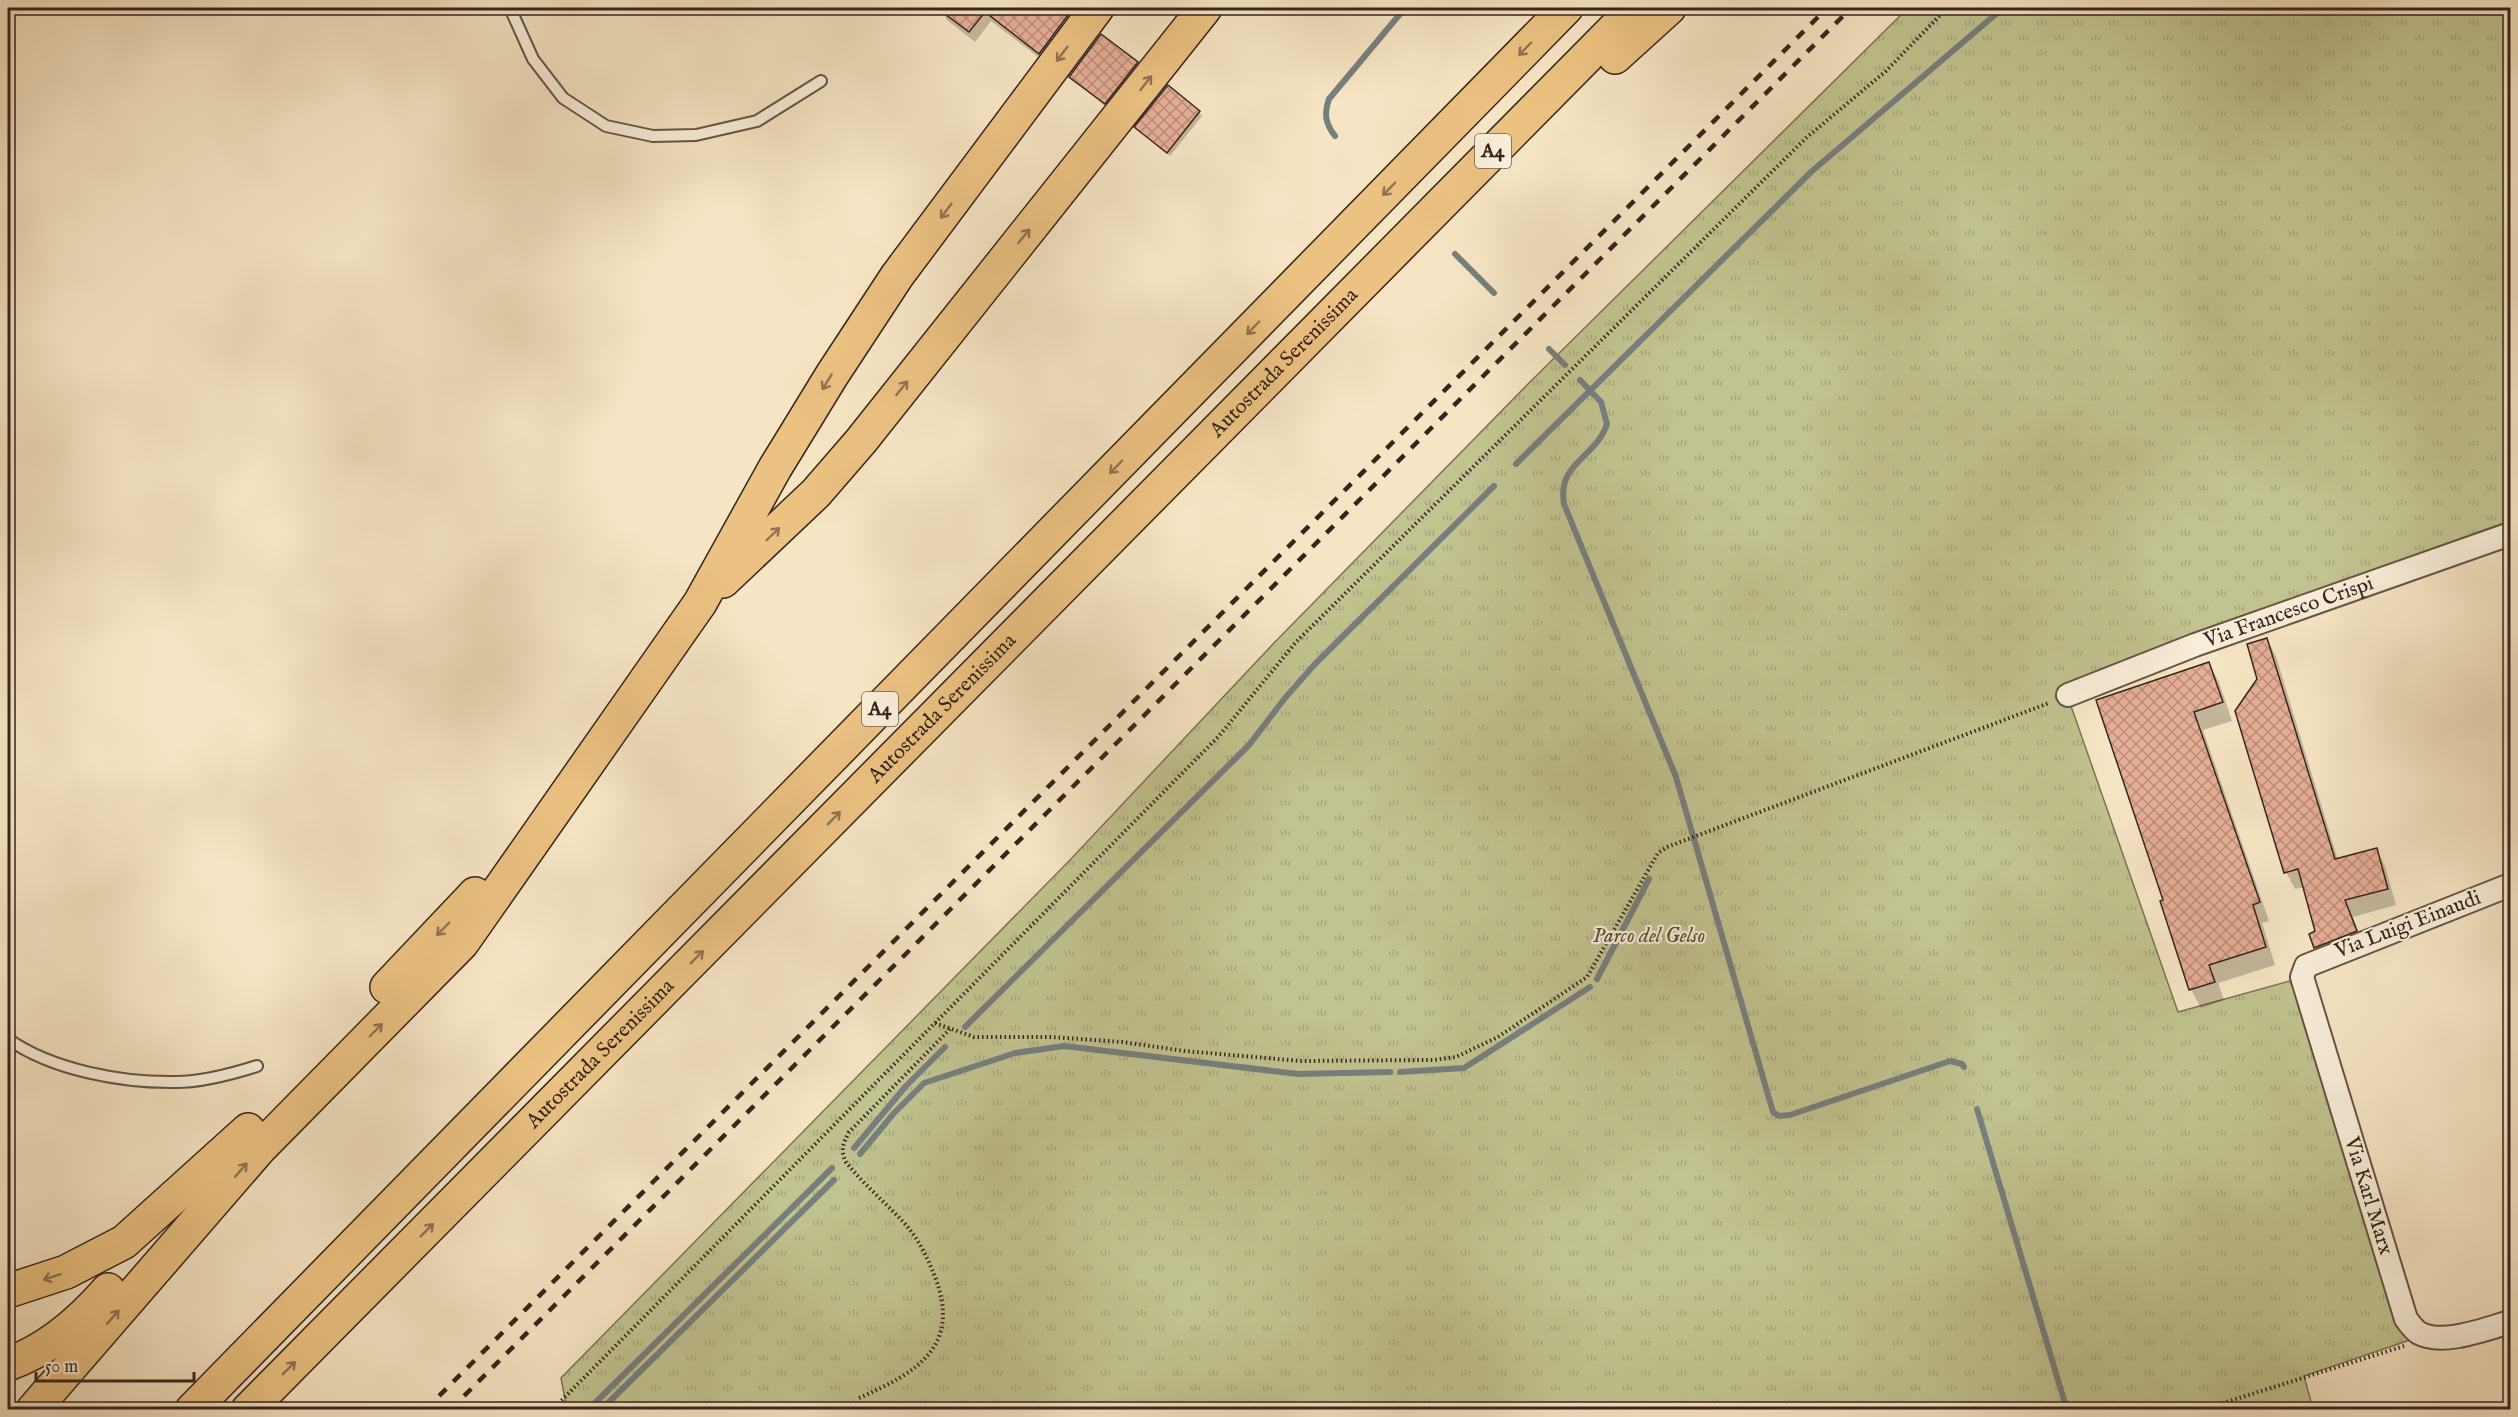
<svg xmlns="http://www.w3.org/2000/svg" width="2518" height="1417" font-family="'IM FELL English',serif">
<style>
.park{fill:url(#park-tufts);stroke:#7c7456;stroke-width:1.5}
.shadow{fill:#0003}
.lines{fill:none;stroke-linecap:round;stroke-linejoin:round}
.stream{stroke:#777f7e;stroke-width:6}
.building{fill:url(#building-cross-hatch);stroke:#36241c;stroke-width:1.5}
.lane-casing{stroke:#665446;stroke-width:14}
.street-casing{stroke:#665446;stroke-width:26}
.highway-casing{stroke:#36241c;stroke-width:36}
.path{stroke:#36241c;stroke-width:4;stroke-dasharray:1.5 3;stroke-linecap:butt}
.lane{stroke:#f9eed9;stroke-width:10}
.street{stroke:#f9eed9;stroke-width:22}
.highway{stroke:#ebc282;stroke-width:33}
.rail{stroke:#36241c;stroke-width:4.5;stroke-dasharray:10 10;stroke-linecap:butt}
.oneway{stroke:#90734f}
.labels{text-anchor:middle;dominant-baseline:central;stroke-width:4.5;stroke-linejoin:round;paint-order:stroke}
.shield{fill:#f9eed9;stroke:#706155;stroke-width:1.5}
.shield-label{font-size:20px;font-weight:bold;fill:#36241c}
.street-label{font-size:21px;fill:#36241c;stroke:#f9eed9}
.park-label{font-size:21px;font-style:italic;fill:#594c39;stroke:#f9eed9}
</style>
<defs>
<pattern id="park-tufts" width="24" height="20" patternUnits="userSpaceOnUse" patternTransform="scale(1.5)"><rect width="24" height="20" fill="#c1c390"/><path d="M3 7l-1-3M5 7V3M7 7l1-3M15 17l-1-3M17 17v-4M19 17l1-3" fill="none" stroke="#a6a77c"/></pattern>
<pattern id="building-cross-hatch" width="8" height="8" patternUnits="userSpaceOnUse" patternTransform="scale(1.5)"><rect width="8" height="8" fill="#e6ae96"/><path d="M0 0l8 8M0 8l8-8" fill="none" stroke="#bb8d7a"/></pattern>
</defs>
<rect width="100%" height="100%" fill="#f6e5c4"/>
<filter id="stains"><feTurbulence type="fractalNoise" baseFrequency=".00333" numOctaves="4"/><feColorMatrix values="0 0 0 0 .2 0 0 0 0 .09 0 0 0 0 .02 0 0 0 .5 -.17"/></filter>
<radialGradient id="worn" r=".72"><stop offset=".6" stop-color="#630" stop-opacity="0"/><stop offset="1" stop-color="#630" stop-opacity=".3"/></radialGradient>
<polygon class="park" points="1908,8 2510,8 2510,521 2243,616 2064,686 2178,1012 2297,979 2410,1340 2304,1376 2313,1409 567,1410 561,1378 1070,860 1273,644 1529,383"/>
<g class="shadow">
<polygon points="942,8 1065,8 1076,22 1046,63 991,21 975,42 947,20 941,9"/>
<polygon points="1137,63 1139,68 1107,108 1071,77"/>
<polygon points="1199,112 1202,116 1170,156 1136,127"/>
<polygon points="2267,639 2276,656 2338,860 2376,849 2385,866 2396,905 2353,917 2365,948 2325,964 2311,935 2317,932 2304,887 2295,889 2286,872 2259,680"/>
<polygon points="2209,664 2219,682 2232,721 2203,730 2269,921 2262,923 2275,965 2218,983 2224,1000 2201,1008 2191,990 2162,902 2165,901 2098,701"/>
</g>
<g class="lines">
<g class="stream">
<path d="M1335 136C1325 123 1324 114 1329 99L1405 8"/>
<polyline points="1455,254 1494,293"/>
<polyline points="1549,349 1565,365"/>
<path d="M1580 380 1601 402 1607 424C1596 458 1557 462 1564 504L1676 777 1773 1112 1779 1116 1790 1115 1950 1061 1962 1064 1964 1067"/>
<polyline points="1516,464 1811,172 2003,8"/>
<polyline points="1597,979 1649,879"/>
<polyline points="965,1027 1249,745 1285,698 1315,664 1494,486"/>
<polyline points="1400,1072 1464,1068 1590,987"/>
<polyline points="1977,1109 2067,1410"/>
<polyline points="854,1148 906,1086 945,1047"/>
<polyline points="860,1154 894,1113 924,1083 1015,1053 1064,1046 1298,1074 1390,1072"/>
<polyline points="588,1410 832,1168"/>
<polyline points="601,1410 834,1180"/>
</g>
</g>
<g class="building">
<polygon points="937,8 1067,8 1071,11 1039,54 985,12 969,32"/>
<polygon points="1101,34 1138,62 1105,104 1069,77"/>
<polygon points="1168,85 1200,111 1167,153 1134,127"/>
<polygon points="2267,638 2335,859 2377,848 2388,889 2345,900 2357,931 2314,948 2309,934 2315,931 2298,869 2284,873 2235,711 2257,679 2247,644"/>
<polygon points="2209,662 2223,702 2194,712 2260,902 2253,905 2266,947 2209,965 2215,982 2189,990 2160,901 2163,900 2096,700"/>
</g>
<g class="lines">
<defs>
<g id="lane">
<polyline points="510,8 533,59 563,98 606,126 653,136 696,135 757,121 821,81"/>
<path d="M8 1039C52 1070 122 1083 176 1082 203 1082 232 1074 257 1066"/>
</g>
<g id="street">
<path id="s1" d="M2068 695 2195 645 2510 534"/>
<path id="s2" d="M2510 885 2306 966 2302 977 2406 1319C2410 1324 2414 1330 2419 1333 2442 1346 2486 1329 2510 1322"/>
</g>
<g id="highway">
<polyline points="1615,57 1669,8"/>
<polyline points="723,581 816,493 861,441 1205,8"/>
<polyline points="387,987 475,894"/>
<polyline points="8,1291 66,1272 124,1242 248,1130"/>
<path d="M8 1364C48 1350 80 1322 108 1290"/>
<polyline points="33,1410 260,1148 462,943 700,603 775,468 832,375 897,276 1097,8"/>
<polyline points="192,1410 1566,8"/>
<path id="s3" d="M248 1410 1635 8"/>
</g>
</defs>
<use href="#lane" class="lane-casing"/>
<use href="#street" class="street-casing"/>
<use href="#highway" class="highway-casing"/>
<g class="path">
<polyline points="935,1023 974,1037 1052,1037 1122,1042 1185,1051 1301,1061 1433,1060 1456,1057 1498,1037 1587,977 1658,853 1667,847 2049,703"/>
<path d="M859 1398C916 1373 962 1347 935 1277 928 1259 919 1240 906 1225 887 1204 864 1185 846 1162 840 1150 843 1144 849 1132L950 1029"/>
<polyline points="552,1410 1219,736 1296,642 1806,138 1886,71 1947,8"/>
<polyline points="2201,1410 2404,1346"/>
</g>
<use href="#lane" class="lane"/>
<use href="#street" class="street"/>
<use href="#highway" class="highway"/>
<g class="rail">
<polyline points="425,1410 1827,8"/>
<polyline points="450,1410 1851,8"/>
</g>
</g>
<defs><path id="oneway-shaft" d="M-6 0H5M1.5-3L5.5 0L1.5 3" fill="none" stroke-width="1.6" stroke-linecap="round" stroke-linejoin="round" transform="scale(1.5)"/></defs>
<g class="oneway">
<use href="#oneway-shaft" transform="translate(1525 49) rotate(134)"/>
<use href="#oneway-shaft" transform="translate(1062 54) rotate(127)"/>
<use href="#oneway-shaft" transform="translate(1146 83) rotate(-52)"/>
<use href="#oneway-shaft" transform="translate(1389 189) rotate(134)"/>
<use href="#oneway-shaft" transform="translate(946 211) rotate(127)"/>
<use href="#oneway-shaft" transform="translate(1024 236) rotate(-51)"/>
<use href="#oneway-shaft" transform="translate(1253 328) rotate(134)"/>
<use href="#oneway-shaft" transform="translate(827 382) rotate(121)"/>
<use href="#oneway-shaft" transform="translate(902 388) rotate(-51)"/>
<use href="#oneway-shaft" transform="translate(1116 467) rotate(134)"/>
<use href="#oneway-shaft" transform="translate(773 534) rotate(-44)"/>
<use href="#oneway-shaft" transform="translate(834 818) rotate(-45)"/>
<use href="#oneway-shaft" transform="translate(443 929) rotate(134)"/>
<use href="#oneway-shaft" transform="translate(697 957) rotate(-45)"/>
<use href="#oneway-shaft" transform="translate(376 1030) rotate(-46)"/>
<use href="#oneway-shaft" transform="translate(241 1170) rotate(-49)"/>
<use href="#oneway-shaft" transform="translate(427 1230) rotate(-45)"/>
<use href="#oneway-shaft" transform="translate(52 1277) rotate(162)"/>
<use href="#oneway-shaft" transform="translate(113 1317) rotate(-49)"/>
<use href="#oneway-shaft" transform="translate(289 1368) rotate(-45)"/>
</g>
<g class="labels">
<g class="shield">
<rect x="1475" y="134" width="36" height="34" rx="4.5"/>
<rect x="862" y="692" width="36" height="34" rx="4.5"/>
</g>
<g class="shield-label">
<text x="1493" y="151">A4</text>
<text x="880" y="709">A4</text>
</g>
<g class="street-label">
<text stroke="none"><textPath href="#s3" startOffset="1473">Autostrada Serenissima</textPath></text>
<text stroke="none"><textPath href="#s1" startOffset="236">Via Francesco Crispi</textPath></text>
<text stroke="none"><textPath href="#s3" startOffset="987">Autostrada Serenissima</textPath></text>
<text transform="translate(2408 925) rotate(-21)">Via Luigi Einaudi</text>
<text stroke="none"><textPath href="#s3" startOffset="501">Autostrada Serenissima</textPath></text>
<text stroke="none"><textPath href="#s2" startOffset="460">Via Karl Marx</textPath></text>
</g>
<g class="park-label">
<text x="1649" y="936">Parco del Gelso</text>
</g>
</g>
<rect width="2518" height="1417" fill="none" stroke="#f6e5c4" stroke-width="30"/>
<rect x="9" y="9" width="2500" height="1399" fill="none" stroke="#36241c" stroke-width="3"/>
<rect x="15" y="15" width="2488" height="1387" fill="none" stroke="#36241c" stroke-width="1.5"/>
<path d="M36 1372v9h158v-9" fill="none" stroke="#36241c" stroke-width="3"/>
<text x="45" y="1372" font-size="18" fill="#36241c" stroke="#f9eed9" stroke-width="4.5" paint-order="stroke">50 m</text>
<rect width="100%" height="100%" filter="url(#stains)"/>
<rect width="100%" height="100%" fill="url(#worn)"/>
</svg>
